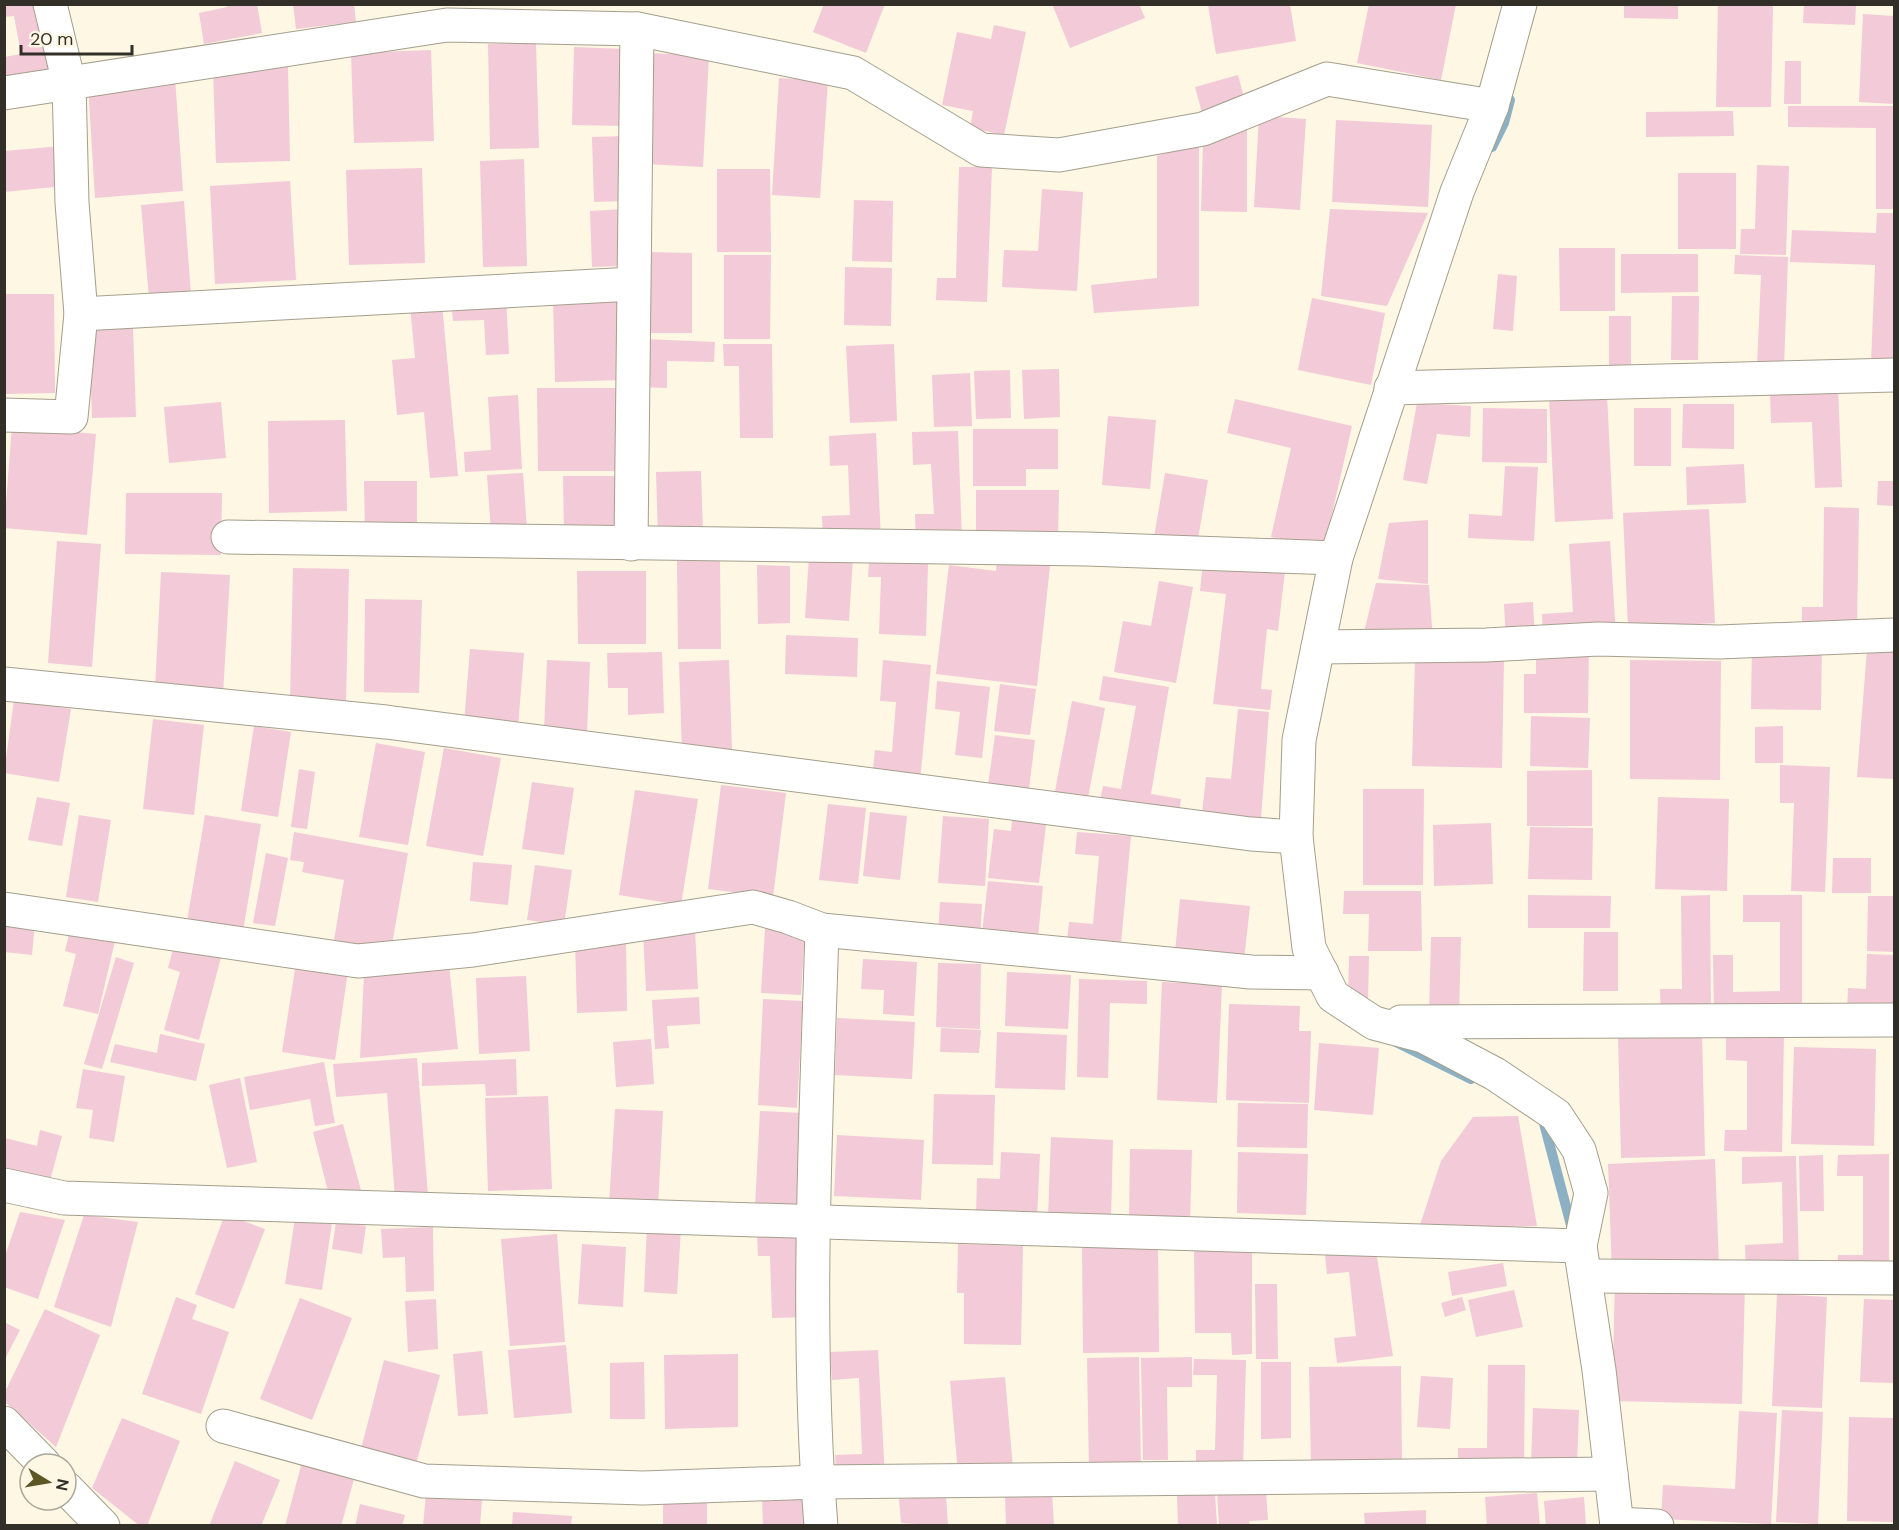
<svg xmlns="http://www.w3.org/2000/svg" width="1899" height="1530" font-family="'DM Sans',sans-serif">
<style>
.lines{fill:none;stroke-linecap:round;stroke-linejoin:round}
.stream{stroke:#8cb1c4;stroke-width:10}
.building{fill:#f3cad7}
.street-casing{stroke:#a49f8d;stroke-width:35}
.street{stroke:#fff;stroke-width:33}
</style>
<rect width="100%" height="100%" fill="#fdf7e4"/>
<g class="lines">
<g class="stream">
<polyline points="1492,147 1504,123 1510,100"/>
<polyline points="1396,1042 1471,1079"/>
<polyline points="1542,1116 1572,1229"/>
</g>
</g>
<g class="building">
<polygon points="4,4 43,4 56,77 7,86 4,57 21,54 14,16 4,17"/>
<polygon points="226,4 257,4 262,33 204,44 199,13 227,7"/>
<polygon points="293,4 354,4 356,22 296,29"/>
<polygon points="824,4 885,4 866,53 813,32"/>
<polygon points="1052,4 1139,4 1145,18 1070,48"/>
<polygon points="1369,4 1456,4 1441,80 1357,63"/>
<polygon points="1624,4 1678,4 1678,19 1624,18"/>
<polygon points="1718,4 1773,4 1771,107 1716,107"/>
<polygon points="1804,4 1856,4 1855,25 1803,23"/>
<polygon points="1208,5 1290,5 1296,41 1216,54"/>
<polygon points="1863,14 1894,16 1894,104 1859,102"/>
<polygon points="994,25 1026,32 1004,135 970,128 973,111 942,105 957,32 991,39"/>
<polygon points="536,43 539,148 490,149 488,44"/>
<polygon points="574,47 626,49 624,126 572,125"/>
<polygon points="431,50 434,141 354,143 351,53"/>
<polygon points="651,53 709,56 703,167 645,164"/>
<polygon points="1785,61 1801,61 1801,104 1784,104"/>
<polygon points="288,66 290,161 216,163 213,68"/>
<polygon points="1238,75 1246,105 1203,117 1195,87"/>
<polygon points="175,78 183,191 95,198 88,84"/>
<polygon points="779,78 828,81 820,198 772,195"/>
<polygon points="1788,106 1894,106 1894,209 1876,209 1876,128 1788,127"/>
<polygon points="1733,111 1734,136 1646,137 1646,112"/>
<polygon points="1259,116 1306,119 1300,210 1254,207"/>
<polygon points="1336,120 1432,125 1428,207 1332,202"/>
<polygon points="1247,128 1247,212 1201,211 1203,142"/>
<polygon points="624,136 626,201 594,202 592,137"/>
<polygon points="1199,143 1199,306 1094,313 1091,285 1157,278 1157,156"/>
<polygon points="61,146 64,186 4,192 4,151"/>
<polygon points="524,159 527,266 483,267 480,161"/>
<polygon points="1757,165 1789,166 1786,255 1740,254 1741,229 1755,229"/>
<polygon points="959,167 992,167 987,302 936,300 937,278 956,278"/>
<polygon points="422,168 425,263 349,265 346,170"/>
<polygon points="717,169 770,169 771,252 717,252"/>
<rect x="1678" y="173" width="58" height="76"/>
<polygon points="290,181 296,280 215,284 210,186"/>
<polygon points="1042,189 1083,192 1077,291 1002,287 1004,250 1038,251"/>
<polygon points="854,200 893,201 892,262 852,261"/>
<polygon points="184,201 191,295 149,298 141,205"/>
<polygon points="624,209 625,266 592,267 590,211"/>
<polygon points="1330,209 1428,213 1387,306 1321,296"/>
<polygon points="1877,213 1894,213 1894,363 1871,363 1875,265 1790,262 1792,230 1876,233"/>
<polygon points="1559,248 1615,248 1615,311 1560,311"/>
<polygon points="647,252 692,253 692,333 647,333"/>
<polygon points="1621,254 1698,254 1698,292 1621,293"/>
<polygon points="724,255 771,255 770,339 724,339"/>
<polygon points="1735,255 1788,257 1784,367 1757,366 1761,275 1734,274"/>
<polygon points="845,267 892,268 891,326 844,325"/>
<polygon points="1498,274 1517,276 1513,331 1493,329"/>
<polygon points="4,294 54,294 55,393 4,394"/>
<polygon points="622,296 624,380 555,382 553,298"/>
<polygon points="1672,296 1699,296 1698,360 1671,360"/>
<polygon points="506,297 509,354 486,355 484,320 453,321 451,300"/>
<polygon points="1312,298 1385,313 1371,385 1298,370"/>
<polygon points="442,304 458,476 430,478 424,412 397,415 392,360 415,358 410,306"/>
<rect x="1609" y="316" width="22" height="53"/>
<polygon points="133,328 136,417 92,418 89,329"/>
<polygon points="644,339 715,342 714,362 667,361 667,388 642,387"/>
<polygon points="723,344 772,344 773,438 740,438 739,366 724,366"/>
<polygon points="894,344 897,421 850,423 846,346"/>
<polygon points="1059,369 1060,417 1024,419 1022,370"/>
<polygon points="1010,370 1011,418 976,419 974,371"/>
<polygon points="970,373 972,426 934,427 932,375"/>
<polygon points="1838,387 1842,487 1815,488 1812,422 1771,423 1770,390"/>
<polygon points="537,388 625,388 625,471 538,471"/>
<polygon points="1607,394 1613,519 1555,522 1549,397"/>
<polygon points="518,395 522,469 465,472 464,452 491,450 488,397"/>
<polygon points="1235,399 1352,426 1324,549 1271,537 1291,448 1227,433"/>
<polygon points="221,402 226,458 169,463 164,407"/>
<polygon points="1417,403 1471,406 1470,437 1437,434 1427,484 1403,480"/>
<polygon points="1683,404 1734,404 1734,449 1682,448"/>
<polygon points="1483,408 1547,409 1547,463 1482,462"/>
<rect x="1634" y="408" width="37" height="58"/>
<polygon points="1108,416 1156,420 1150,489 1102,485"/>
<polygon points="345,420 347,511 269,513 268,421"/>
<polygon points="12,426 96,434 87,535 4,528"/>
<polygon points="973,429 1058,429 1058,469 1026,469 1026,486 973,486"/>
<polygon points="958,431 962,539 916,541 915,514 934,514 931,464 913,465 912,432"/>
<polygon points="876,433 881,540 823,543 822,516 850,515 848,465 830,466 829,436"/>
<polygon points="1744,464 1746,503 1687,505 1686,467"/>
<polygon points="1505,466 1538,467 1534,541 1468,538 1469,514 1502,516"/>
<polygon points="701,471 703,535 658,536 656,472"/>
<polygon points="523,473 527,530 491,532 487,475"/>
<polygon points="1165,473 1208,480 1197,545 1154,537"/>
<polygon points="563,476 621,476 622,535 564,536"/>
<polygon points="364,481 417,481 417,533 365,533"/>
<polygon points="1878,481 1894,481 1894,506 1877,505"/>
<polygon points="976,490 1059,490 1058,537 976,537"/>
<polygon points="126,493 222,493 221,555 125,554"/>
<polygon points="1824,507 1859,508 1857,627 1802,627 1802,607 1823,607"/>
<polygon points="1709,509 1715,623 1628,628 1623,513"/>
<polygon points="1428,520 1428,584 1378,579 1389,523"/>
<polygon points="57,541 101,544 92,667 48,663"/>
<polygon points="1610,541 1616,635 1543,640 1542,614 1573,612 1569,544"/>
<polygon points="998,551 1051,557 1037,686 936,674 949,565 996,571"/>
<polygon points="809,556 853,558 849,621 805,618"/>
<polygon points="677,561 720,561 721,649 678,649"/>
<polygon points="1203,562 1285,571 1278,631 1267,629 1261,689 1272,690 1270,710 1213,704 1226,594 1200,591"/>
<polygon points="869,563 928,564 926,636 879,634 881,577 868,577"/>
<polygon points="757,565 790,566 790,623 758,624"/>
<polygon points="293,568 349,569 346,701 290,700"/>
<polygon points="577,571 646,571 646,644 578,644"/>
<polygon points="161,572 230,575 223,694 155,690"/>
<polygon points="1159,581 1193,587 1176,683 1114,672 1123,621 1151,626"/>
<polygon points="1376,583 1429,585 1433,640 1362,640"/>
<polygon points="365,599 422,600 419,693 364,692"/>
<polygon points="1533,602 1535,640 1506,641 1504,604"/>
<polygon points="786,635 858,638 857,677 785,674"/>
<polygon points="1752,642 1822,643 1821,710 1751,709"/>
<polygon points="1536,643 1589,643 1588,713 1524,713 1524,674 1536,674"/>
<polygon points="470,649 524,653 518,727 464,723"/>
<polygon points="1867,649 1894,651 1894,779 1857,777"/>
<polygon points="662,652 664,713 628,715 628,688 608,688 607,653"/>
<polygon points="1415,658 1504,660 1502,768 1412,766"/>
<polygon points="547,660 590,662 587,733 544,731"/>
<polygon points="729,660 732,749 682,752 679,662"/>
<polygon points="883,660 931,665 920,782 872,778 875,750 892,752 896,702 880,701"/>
<polygon points="1630,660 1721,661 1720,780 1630,779"/>
<polygon points="1103,676 1169,687 1151,794 1181,799 1178,820 1099,806 1103,786 1121,789 1136,706 1099,700"/>
<polygon points="937,681 990,687 982,758 955,755 960,712 935,709"/>
<polygon points="1000,684 1036,689 1030,735 994,731"/>
<polygon points="14,700 71,709 59,782 4,773"/>
<polygon points="1072,701 1105,708 1086,808 1053,802"/>
<polygon points="1238,709 1269,712 1261,819 1202,813 1206,777 1231,779"/>
<polygon points="1531,716 1590,718 1588,768 1530,766"/>
<polygon points="153,719 204,725 194,815 143,809"/>
<polygon points="254,726 291,732 278,817 241,811"/>
<polygon points="1783,726 1783,763 1755,763 1755,727"/>
<polygon points="995,735 1035,740 1028,797 987,792"/>
<polygon points="376,743 425,752 408,845 359,837"/>
<polygon points="444,748 501,758 483,856 426,846"/>
<polygon points="1780,765 1830,767 1825,892 1791,891 1794,803 1780,803"/>
<polygon points="299,769 315,772 307,829 291,827"/>
<polygon points="1592,770 1592,826 1527,826 1527,771"/>
<polygon points="532,782 574,788 564,855 522,849"/>
<polygon points="721,785 786,793 773,897 708,889"/>
<polygon points="1363,789 1424,789 1423,885 1363,885"/>
<polygon points="635,790 698,799 681,905 619,895"/>
<polygon points="37,797 70,803 62,846 28,840"/>
<polygon points="1658,797 1729,799 1727,891 1655,889"/>
<polygon points="828,804 866,808 858,884 819,880"/>
<polygon points="870,812 907,816 900,880 863,876"/>
<polygon points="1013,813 1047,817 1039,883 988,878 994,829 1011,831"/>
<polygon points="79,815 111,820 98,902 66,897"/>
<polygon points="205,815 261,824 243,931 187,921"/>
<polygon points="943,816 989,819 985,886 938,883"/>
<polygon points="1491,823 1493,884 1434,886 1433,825"/>
<polygon points="1530,827 1593,828 1592,880 1528,879"/>
<polygon points="294,832 408,853 391,950 334,940 344,880 302,872 304,862 290,860"/>
<polygon points="1077,832 1131,836 1120,954 1066,949 1069,922 1093,924 1099,856 1075,854"/>
<polygon points="266,853 288,858 275,926 253,923"/>
<polygon points="1833,858 1871,858 1871,893 1832,893"/>
<polygon points="473,862 512,865 508,905 470,901"/>
<polygon points="535,865 572,870 564,925 527,920"/>
<polygon points="988,881 1043,886 1037,947 981,942"/>
<polygon points="1344,891 1421,891 1422,951 1368,951 1369,914 1343,914"/>
<polygon points="1528,895 1611,896 1610,928 1528,928"/>
<polygon points="1710,895 1711,1014 1661,1015 1660,989 1682,989 1681,896"/>
<polygon points="1743,895 1802,895 1802,1016 1714,1016 1713,955 1733,955 1733,992 1780,991 1780,922 1743,922"/>
<polygon points="1868,896 1894,896 1894,952 1867,951"/>
<polygon points="1180,899 1250,906 1244,960 1175,953"/>
<polygon points="940,902 982,904 980,940 938,937"/>
<polygon points="4,918 35,922 32,955 4,952"/>
<polygon points="695,929 698,989 646,991 643,931"/>
<polygon points="765,929 805,931 801,995 761,993"/>
<polygon points="70,930 115,941 98,1014 63,1006 76,954 65,951"/>
<polygon points="1584,932 1618,932 1618,991 1583,991"/>
<polygon points="1431,937 1461,937 1459,1016 1429,1016"/>
<polygon points="626,938 627,1011 577,1013 575,939"/>
<polygon points="175,942 222,954 199,1040 164,1030 180,972 168,968"/>
<polygon points="1867,954 1894,955 1894,1016 1847,1015 1848,988 1866,989"/>
<polygon points="1349,956 1369,956 1368,999 1348,998"/>
<polygon points="116,957 134,963 102,1069 84,1064"/>
<polygon points="863,959 917,962 914,1016 883,1014 884,990 861,989"/>
<polygon points="296,963 348,971 335,1060 282,1052"/>
<polygon points="938,963 981,964 980,1029 936,1027"/>
<polygon points="449,965 458,1049 360,1058 364,975"/>
<polygon points="1007,972 1071,975 1068,1029 1005,1026"/>
<polygon points="526,976 530,1051 479,1054 476,978"/>
<polygon points="1079,979 1147,981 1147,1004 1110,1003 1108,1078 1077,1077"/>
<polygon points="1162,982 1222,985 1217,1103 1157,1100"/>
<polygon points="699,997 700,1024 667,1026 669,1048 655,1049 652,1000"/>
<polygon points="763,999 803,1001 797,1108 758,1105"/>
<polygon points="1229,1004 1300,1006 1299,1031 1311,1031 1309,1103 1226,1100"/>
<polygon points="837,1018 915,1022 912,1079 835,1075"/>
<polygon points="941,1028 981,1030 979,1053 940,1052"/>
<polygon points="997,1032 1067,1035 1065,1090 995,1088"/>
<polygon points="1726,1033 1784,1033 1782,1152 1724,1151 1725,1130 1747,1130 1747,1061 1726,1060"/>
<polygon points="160,1034 205,1044 196,1081 110,1062 115,1044 157,1053"/>
<polygon points="1702,1035 1705,1156 1621,1158 1618,1037"/>
<polygon points="651,1039 654,1084 616,1087 613,1042"/>
<polygon points="1319,1043 1379,1048 1373,1115 1314,1110"/>
<polygon points="1794,1047 1876,1049 1874,1146 1791,1144"/>
<polygon points="417,1058 428,1195 395,1198 387,1093 336,1097 333,1064"/>
<polygon points="516,1059 517,1095 486,1096 485,1084 422,1086 422,1063"/>
<polygon points="324,1062 335,1123 315,1126 310,1099 250,1110 244,1077"/>
<polygon points="83,1069 125,1076 114,1142 89,1138 93,1110 76,1108"/>
<polygon points="240,1078 257,1162 227,1168 209,1085"/>
<polygon points="934,1094 995,1095 993,1165 932,1164"/>
<polygon points="548,1096 552,1189 488,1191 485,1098"/>
<polygon points="1238,1103 1308,1104 1307,1148 1237,1147"/>
<polygon points="615,1109 663,1111 658,1207 609,1204"/>
<polygon points="760,1111 803,1113 797,1209 755,1206"/>
<polygon points="1518,1116 1537,1226 1419,1228 1441,1161 1473,1117"/>
<polygon points="343,1124 362,1194 331,1203 313,1132"/>
<polygon points="40,1130 62,1136 48,1188 4,1177 5,1138 37,1146"/>
<polygon points="837,1135 924,1140 921,1200 834,1196"/>
<polygon points="1051,1137 1113,1140 1111,1219 1048,1216"/>
<polygon points="1130,1149 1192,1150 1190,1221 1129,1220"/>
<polygon points="1001,1152 1040,1154 1037,1218 976,1215 977,1178 1000,1179"/>
<polygon points="1238,1152 1308,1154 1306,1215 1237,1213"/>
<polygon points="1889,1154 1889,1275 1837,1275 1838,1255 1863,1255 1863,1176 1837,1176 1838,1155"/>
<polygon points="1823,1155 1824,1211 1800,1211 1799,1156"/>
<polygon points="1796,1156 1799,1271 1746,1273 1745,1245 1783,1243 1782,1182 1742,1184 1742,1157"/>
<polygon points="1715,1159 1719,1267 1612,1271 1608,1164"/>
<polygon points="20,1212 65,1220 38,1299 4,1287 4,1259"/>
<polygon points="225,1214 265,1229 234,1309 195,1294"/>
<polygon points="84,1215 138,1222 111,1327 54,1307"/>
<polygon points="295,1218 332,1223 322,1290 285,1284"/>
<polygon points="336,1222 366,1226 362,1254 332,1249"/>
<polygon points="647,1226 681,1228 677,1294 644,1292"/>
<polygon points="433,1227 434,1291 406,1292 405,1257 383,1258 381,1229"/>
<polygon points="808,1232 810,1317 772,1318 770,1256 758,1256 757,1233"/>
<polygon points="557,1234 565,1342 510,1346 501,1239"/>
<polygon points="582,1244 626,1247 623,1307 578,1304"/>
<polygon points="958,1244 1023,1246 1021,1345 964,1344 964,1293 957,1293"/>
<polygon points="1158,1245 1159,1352 1083,1353 1082,1246"/>
<polygon points="1252,1246 1252,1354 1232,1355 1231,1333 1195,1333 1194,1247"/>
<polygon points="1376,1251 1393,1356 1337,1363 1334,1338 1356,1336 1349,1272 1327,1274 1325,1255"/>
<polygon points="1503,1263 1507,1286 1452,1296 1448,1272"/>
<polygon points="1615,1279 1745,1282 1742,1404 1612,1401"/>
<polygon points="1255,1284 1277,1284 1278,1359 1256,1359"/>
<polygon points="1514,1290 1523,1327 1476,1337 1468,1300"/>
<polygon points="1777,1294 1827,1297 1822,1408 1772,1406"/>
<polygon points="176,1297 197,1305 192,1319 229,1332 201,1414 142,1394"/>
<polygon points="1462,1297 1466,1310 1445,1317 1441,1303"/>
<polygon points="300,1298 352,1318 312,1420 260,1399"/>
<polygon points="436,1299 438,1349 408,1352 405,1301"/>
<polygon points="1864,1299 1894,1300 1894,1383 1860,1382"/>
<polygon points="45,1309 100,1335 56,1447 5,1402 5,1392"/>
<polygon points="4,1322 20,1330 4,1361"/>
<polygon points="566,1345 572,1413 514,1418 508,1350"/>
<polygon points="878,1350 885,1477 837,1479 835,1455 862,1454 859,1378 832,1380 830,1352"/>
<polygon points="482,1351 488,1414 458,1416 453,1354"/>
<polygon points="738,1354 738,1427 665,1429 664,1355"/>
<polygon points="1139,1357 1141,1470 1089,1472 1087,1358"/>
<polygon points="1192,1357 1192,1387 1167,1387 1168,1460 1143,1460 1141,1358"/>
<polygon points="1194,1359 1246,1360 1243,1469 1196,1469 1196,1450 1215,1450 1217,1375 1193,1375"/>
<polygon points="384,1360 440,1375 416,1464 361,1449"/>
<polygon points="644,1362 645,1419 610,1419 610,1363"/>
<polygon points="1261,1362 1291,1362 1291,1438 1261,1439"/>
<polygon points="1488,1365 1525,1365 1524,1467 1458,1467 1458,1448 1487,1448"/>
<polygon points="1401,1366 1402,1464 1311,1466 1309,1367"/>
<polygon points="1421,1376 1453,1378 1450,1429 1417,1427"/>
<polygon points="1005,1377 1013,1468 958,1473 950,1381"/>
<polygon points="1533,1408 1579,1410 1577,1466 1531,1464"/>
<polygon points="1782,1410 1823,1412 1818,1524 1776,1522"/>
<polygon points="1739,1411 1777,1413 1771,1524 1661,1519 1663,1485 1735,1489"/>
<polygon points="1849,1417 1894,1418 1894,1522 1847,1521"/>
<polygon points="122,1418 180,1441 147,1526 140,1526 92,1488"/>
<polygon points="303,1458 356,1472 341,1526 285,1526"/>
<polygon points="235,1461 280,1480 261,1526 209,1526"/>
<polygon points="1266,1490 1268,1520 1249,1521 1250,1526 1219,1526 1217,1492"/>
<polygon points="1052,1492 1054,1526 1006,1526 1005,1495"/>
<polygon points="1215,1493 1217,1526 1178,1526 1177,1495"/>
<polygon points="1537,1493 1540,1526 1487,1526 1485,1497"/>
<polygon points="426,1494 482,1499 480,1526 423,1526"/>
<polygon points="816,1495 817,1526 763,1526 762,1498"/>
<polygon points="946,1496 948,1526 901,1523 899,1499"/>
<polygon points="1584,1497 1586,1526 1546,1526 1544,1501"/>
<rect x="663" y="1500" width="44" height="26"/>
<polygon points="360,1504 405,1515 402,1526 355,1526"/>
<polygon points="1426,1510 1426,1526 1365,1526 1364,1513"/>
<polygon points="513,1512 572,1516 571,1526 512,1526"/>
</g>
<g class="lines">
<defs>
<g id="street">
<polyline points="1520,4 1492,106 1457,192 1336,558 1299,740 1296,837 1309,948 1333,996 1374,1023 1423,1036 1495,1074 1556,1115 1579,1150 1591,1193 1580,1246 1599,1370 1617,1526"/>
<polyline points="4,93 447,25 637,29 853,73 981,150 1059,155 1203,129 1327,79 1492,106"/>
<polyline points="81,314 633,284"/>
<polyline points="1391,388 1894,375"/>
<polyline points="4,415 71,417 81,314 72,203 69,83 50,4"/>
<polyline points="228,537 1087,549 1336,558"/>
<polyline points="631,544 637,29"/>
<polyline points="1318,647 1486,645 1598,639 1719,642 1894,635"/>
<polyline points="4,684 386,722 1251,834 1296,837"/>
<polyline points="4,909 358,961 473,950 753,907 788,917 822,930 1251,972 1322,973"/>
<polyline points="1401,1022 1894,1020"/>
<polyline points="4,1185 64,1198 1580,1246"/>
<polyline points="1586,1276 1894,1278"/>
<polyline points="4,1423 44,1464"/>
<polyline points="223,1426 424,1481 643,1488 818,1482 1611,1474"/>
<polyline points="66,1488 103,1526"/>
<polyline points="1617,1524 1657,1526"/>
<path d="M821 1526C805 1328 816 1128 822 930"/>
</g>
</defs>
<use href="#street" class="street-casing"/>
<use href="#street" class="street"/>
</g>
<rect width="1899" height="1530" fill="none" stroke="#312f28" stroke-width="12"/>
<g transform="translate(48 1482) rotate(101)"><circle r="28" fill="#fdf7e4" stroke="#aba799" stroke-width="1.5"/>
<path d="M0-4.5L10 22L0 15L-10 22Z" fill="#5c5724"/>
<text y="-9" font-size="16" font-weight="bold" text-anchor="middle" fill="#312f28">N</text>
</g>
<path d="M21 45v9h111v-9" fill="none" stroke="#312f28" stroke-width="3"/>
<text x="30" y="45" font-size="18" fill="#312f28" stroke="#fdf7e4" stroke-width="4.5" paint-order="stroke">20 m</text>
</svg>
